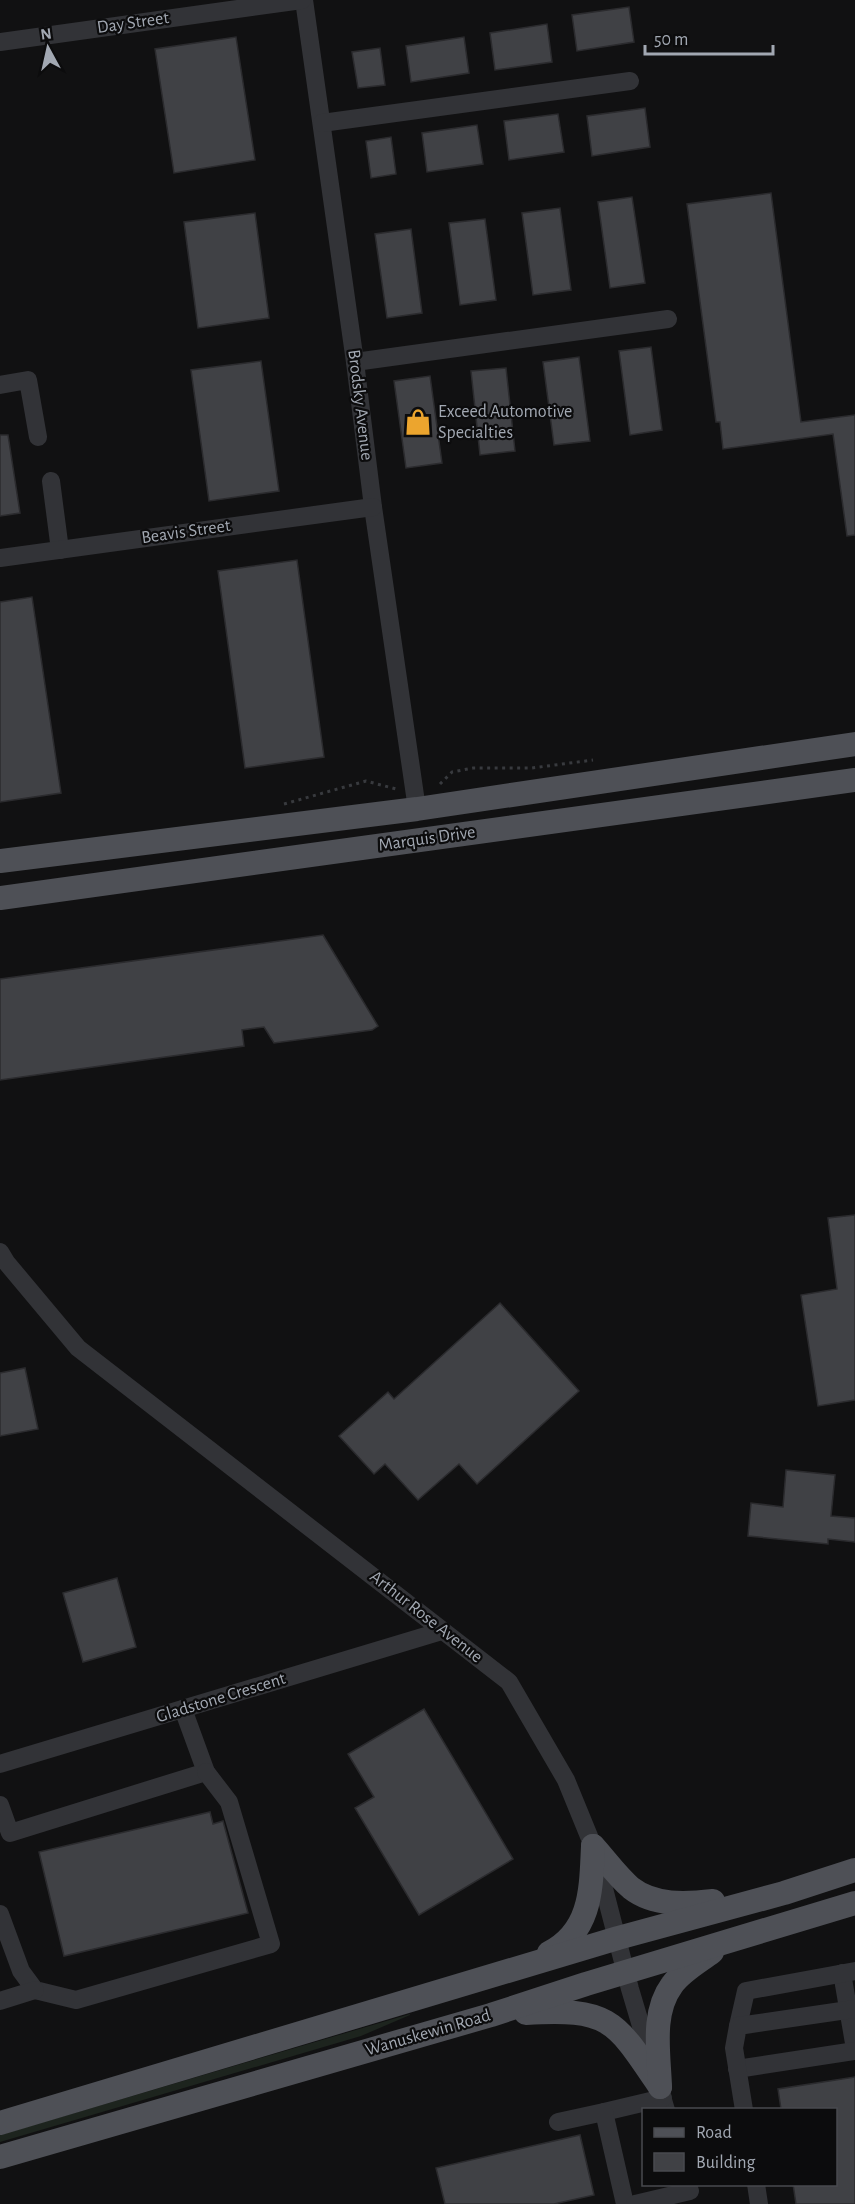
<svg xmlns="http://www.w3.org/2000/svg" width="855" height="2204" font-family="'Alegreya Sans',sans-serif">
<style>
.green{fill:#1d241e}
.building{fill:#404145;stroke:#2b2b2e;stroke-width:1.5}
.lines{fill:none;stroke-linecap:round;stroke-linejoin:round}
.path{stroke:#383a3e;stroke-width:3;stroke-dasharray:3 4.5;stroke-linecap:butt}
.minor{stroke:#323337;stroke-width:18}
.major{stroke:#4e5056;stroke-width:24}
.labels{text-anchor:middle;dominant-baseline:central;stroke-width:4.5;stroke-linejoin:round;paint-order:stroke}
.street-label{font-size:18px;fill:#a2a8b2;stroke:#0c0c0d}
.poi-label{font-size:18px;fill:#a2a8b2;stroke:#0c0c0d;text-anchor:start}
</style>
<rect width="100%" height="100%" fill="#111112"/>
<polygon class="green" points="410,2014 410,2015 361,2036 0,2142 0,2135"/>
<g class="building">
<polygon points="629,7 634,42 577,51 572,15"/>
<polygon points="547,24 552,62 495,70 490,33"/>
<polygon points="236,37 255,160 174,173 155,49"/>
<polygon points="464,37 469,73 411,82 406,46"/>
<polygon points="380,48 385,85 358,88 352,52"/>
<polygon points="645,108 650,147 592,156 587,116"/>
<polygon points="558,114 564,152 509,160 504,121"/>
<polygon points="477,125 483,164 427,172 422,133"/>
<polygon points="391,137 396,174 371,178 366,141"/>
<polygon points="771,193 801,422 855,415 855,535 847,536 833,434 723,449 720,422 716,422 687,204"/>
<polygon points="632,197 645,283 610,288 598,202"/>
<polygon points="560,208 571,290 533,295 522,213"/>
<polygon points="255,213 269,318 198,328 184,222"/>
<polygon points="485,219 496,300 460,305 449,223"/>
<polygon points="411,229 422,313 387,318 375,234"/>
<polygon points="651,347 662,430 630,435 619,351"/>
<polygon points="579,357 590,441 554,445 543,362"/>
<polygon points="261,361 279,491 209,501 191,370"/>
<polygon points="506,368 515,451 480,455 471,371"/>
<polygon points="430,376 442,463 406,468 394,381"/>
<polygon points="0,435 8,435 20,513 0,516"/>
<polygon points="297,560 324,757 245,768 218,571"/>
<polygon points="32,597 61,793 0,802 0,602"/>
<polygon points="323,935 378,1026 372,1030 274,1043 264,1027 242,1030 244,1046 0,1080 0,979"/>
<polygon points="855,1215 855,1400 818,1406 801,1295 837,1289 828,1218"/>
<polygon points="500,1303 579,1391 477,1484 459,1464 418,1500 385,1464 374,1474 339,1436 388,1392 394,1399"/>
<polygon points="25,1368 38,1429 0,1436 0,1373"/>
<polygon points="786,1470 835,1475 831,1516 855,1518 855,1542 828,1539 828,1544 748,1536 751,1503 783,1507"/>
<polygon points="117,1578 136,1647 83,1662 63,1593"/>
<polygon points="424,1709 513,1859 419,1915 355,1808 374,1797 348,1754"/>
<polygon points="210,1812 213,1824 223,1821 248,1913 64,1956 39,1852"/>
<polygon points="855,2077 855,2204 796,2204 793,2184 836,2184 836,2109 781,2109 778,2089"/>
<polygon points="580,2135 594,2195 554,2204 445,2204 436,2168"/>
</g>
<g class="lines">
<g class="path">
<polyline points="440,784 452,772 473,768 532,768 593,760"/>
<polyline points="284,804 366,781 396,789"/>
</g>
<g class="minor">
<polyline points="304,0 355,362 373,507 417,809"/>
<polyline points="0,42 302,0"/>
<polyline points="322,123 630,81"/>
<polyline points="355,362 668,319"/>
<polyline points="0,385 28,380 38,437"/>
<polyline points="51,481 60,550"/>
<polyline points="0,558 373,507"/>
<polyline points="0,1252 6,1262 78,1348 509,1682 566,1780 593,1846 630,1989 666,2110"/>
<polyline points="0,1764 442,1631"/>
<polyline points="0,1805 10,1833 206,1772 183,1709"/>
<polyline points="0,1914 21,1971 35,1990 76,2000 271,1944 229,1802 206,1772"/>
<polyline points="842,1973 855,2049"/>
<polyline points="0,2001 35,1990"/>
<polyline points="738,2026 746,1991 855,1971"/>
<polyline points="737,2069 855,2051"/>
<polyline points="744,2110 734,2048 738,2026 855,2009"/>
<polyline points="604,2112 663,2098"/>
<polyline points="558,2122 604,2112 625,2204"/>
<polyline points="756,2184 759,2204"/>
<polyline points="635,2204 690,2191"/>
</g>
<g class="major">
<polyline points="0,861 417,809 855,744"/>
<polyline points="0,898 855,780"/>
<path d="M593 1846C605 1859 617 1876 631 1888 654 1906 686 1904 713 1901"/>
<path d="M549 1953C592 1931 591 1888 593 1846"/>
<path d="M526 2013C610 2008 615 2020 660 2087"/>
<path d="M660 2087C659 2054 651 2013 672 1985 682 1971 699 1962 712 1952"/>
<polyline points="0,2123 618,1938 784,1893 855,1870"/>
<polyline points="0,2157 491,2015 586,1984 855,1903"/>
</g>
</g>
<defs>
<symbol id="shop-bare" viewBox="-9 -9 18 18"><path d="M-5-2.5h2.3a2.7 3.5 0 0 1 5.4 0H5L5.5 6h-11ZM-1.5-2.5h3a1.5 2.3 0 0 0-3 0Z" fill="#eca52e" stroke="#0c0c0d" stroke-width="2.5" paint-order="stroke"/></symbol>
</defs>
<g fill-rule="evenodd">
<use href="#shop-bare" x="399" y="403" width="38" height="38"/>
</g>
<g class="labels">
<g class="street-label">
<text transform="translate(133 23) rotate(-8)">Day Street</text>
<text transform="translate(360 405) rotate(83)">Brodsky Avenue</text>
<text transform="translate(186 532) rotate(-8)">Beavis Street</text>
<text transform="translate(427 839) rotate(-8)">Marquis Drive</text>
<text transform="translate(426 1617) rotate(38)">Arthur Rose Avenue</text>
<text transform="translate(221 1698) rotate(-17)">Gladstone Crescent</text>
<text transform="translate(428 2033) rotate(-16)">Wanuskewin Road</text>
</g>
<g class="poi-label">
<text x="438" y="412">Exceed Automotive<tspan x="438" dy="21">Specialties</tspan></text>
</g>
</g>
<rect x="642" y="2108" width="195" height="78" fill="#0c0c0d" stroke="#484a4f" stroke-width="1.5"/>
<rect x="654" y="2128" width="30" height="9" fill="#4e5056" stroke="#484a4f" stroke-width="1.5"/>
<text x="696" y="2138" font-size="18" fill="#a2a8b2">Road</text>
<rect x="654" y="2153" width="30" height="18" fill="#404145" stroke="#484a4f" stroke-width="1.5"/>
<text x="696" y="2168" font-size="18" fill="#a2a8b2">Building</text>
<g transform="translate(48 48) rotate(352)" stroke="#0c0c0d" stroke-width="4.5" paint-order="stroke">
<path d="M0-4.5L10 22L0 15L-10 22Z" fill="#a2a8b2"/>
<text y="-9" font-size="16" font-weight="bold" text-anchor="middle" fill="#a2a8b2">N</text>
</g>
<path d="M645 45v9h128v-9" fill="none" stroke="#a2a8b2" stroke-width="3"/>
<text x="654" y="45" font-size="18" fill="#a2a8b2" stroke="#0c0c0d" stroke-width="4.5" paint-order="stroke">50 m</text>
</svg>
